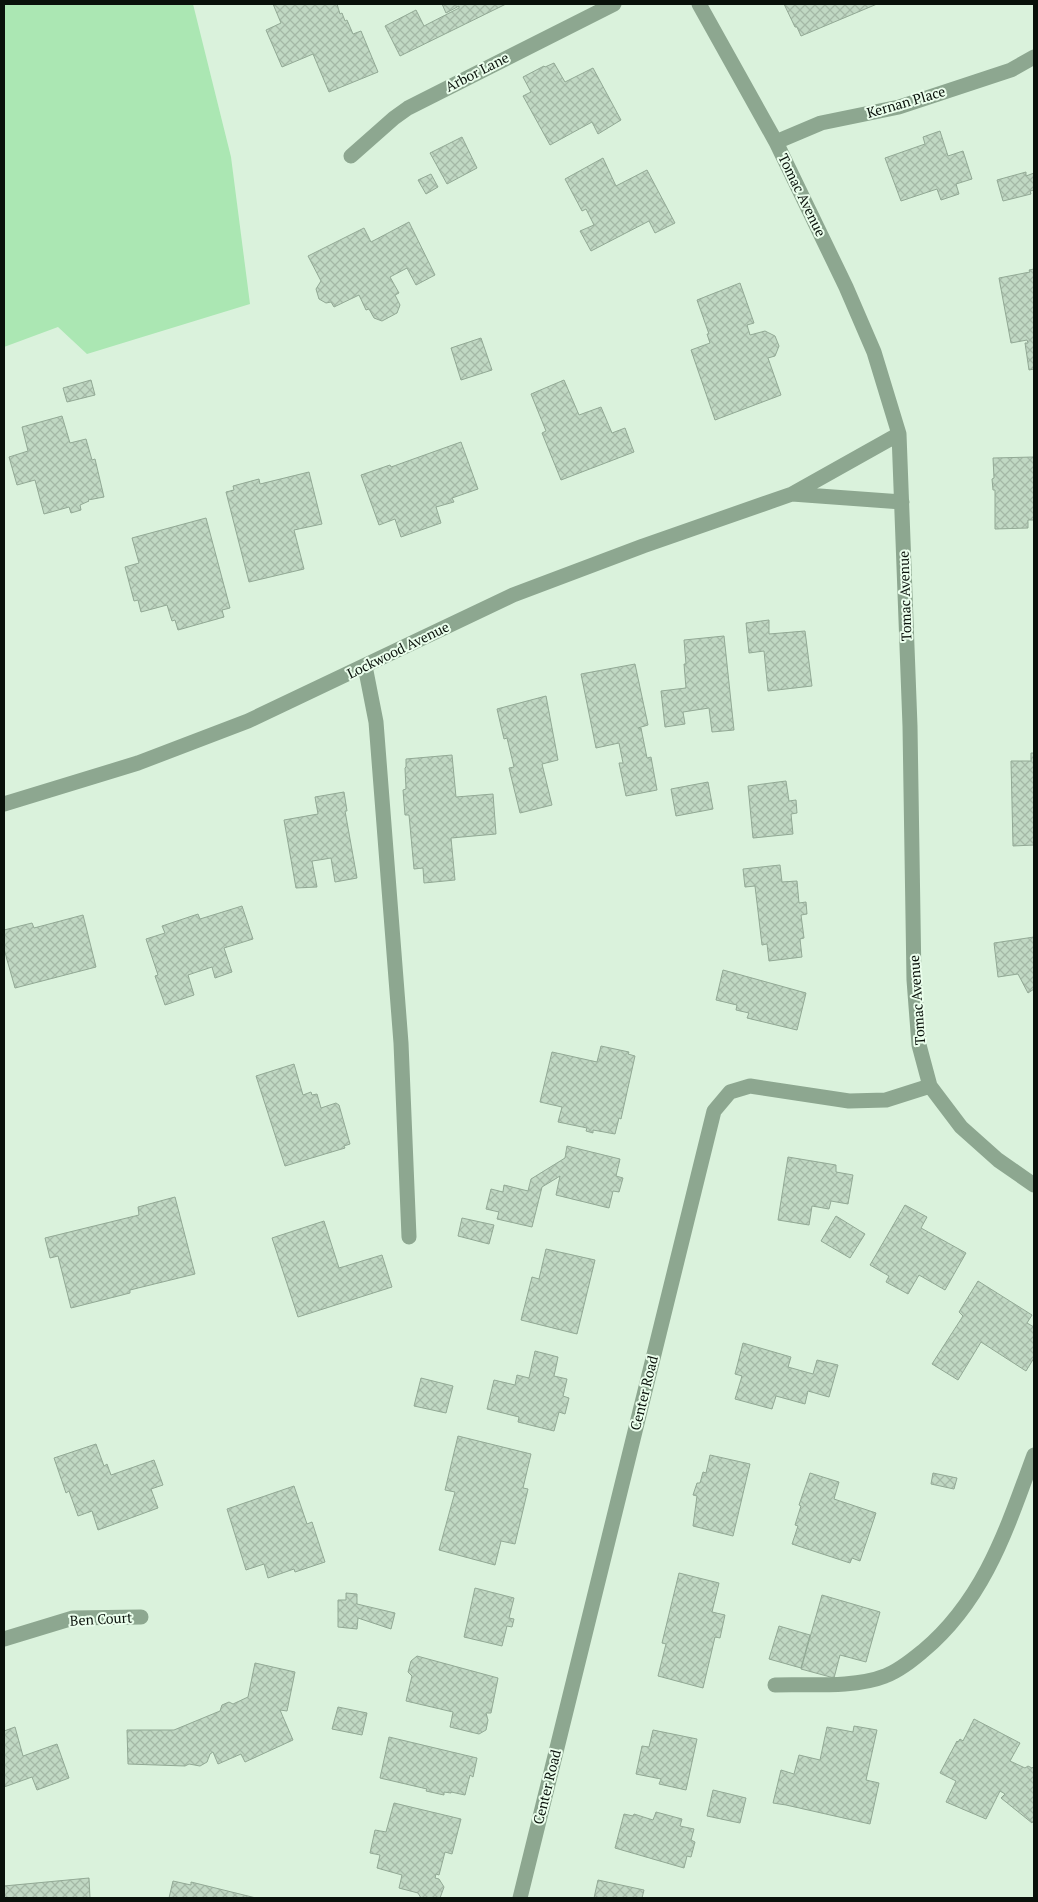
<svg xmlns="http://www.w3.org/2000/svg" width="1038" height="1902" viewBox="0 0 1038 1902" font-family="'PT Serif',serif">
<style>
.green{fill:#abe7b3}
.building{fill:url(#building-cross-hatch);stroke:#92a995}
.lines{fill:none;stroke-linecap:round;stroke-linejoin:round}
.lane{stroke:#8da790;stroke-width:15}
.street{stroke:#8da790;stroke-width:15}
.labels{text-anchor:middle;stroke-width:4;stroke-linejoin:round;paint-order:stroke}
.street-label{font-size:14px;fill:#09110a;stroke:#eafeec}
</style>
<defs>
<pattern id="building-cross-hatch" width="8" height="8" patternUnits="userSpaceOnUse" patternTransform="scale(1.25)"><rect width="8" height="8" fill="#c0d8c3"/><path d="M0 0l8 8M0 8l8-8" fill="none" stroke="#a4b8a6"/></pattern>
</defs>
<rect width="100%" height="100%" fill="#daf2dc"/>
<path class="green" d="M4 4H193L231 157 250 304 87 354 58 327 4 347Z"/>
<path class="building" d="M273 4H337L340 14 342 13 345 21 347 20 353 34 361 31 378 72 329 92 313 54 282 67 266 30 281 23Z
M442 4H506L400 56 385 26 416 10 424 26 459 8V6L446 13Z
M784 4H877L801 36 797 27H795Z
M554 63 565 82 593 68 621 120 598 134 592 122 550 145 523 96 531 92 523 77 544 66 545 67Z
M940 131 948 156 963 151 972 179 956 184 959 194 941 200 937 189 901 201 885 158 925 144 923 137Z
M462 137 477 168 447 184 430 153Z
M603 158 616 186 647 170 675 223 655 233 649 221 591 251 580 231 594 225 586 209 582 211 565 179Z
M1026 172V176L1034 173V190L1030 191 1031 194 1003 201 997 180Z
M431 174 438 187 426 194 418 180Z
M409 222 435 275 416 285 407 268 390 277 399 293 395 295 400 305 397 313 382 321 374 318 369 309 366 310 359 295 334 307 331 302 326 303 319 299 316 289 321 281 308 256 364 228 371 242Z
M1034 269V369L1029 370 1025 343H1028L1027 340 1011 343 999 278 1030 272 1029 270Z
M740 283 754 323 747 325 750 335 765 331 775 336 779 346 775 356 768 358 781 395 715 420 691 350 710 343 707 334H709L697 300Z
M481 338 492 370 461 380 451 348Z
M91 380 95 395 67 402 63 388Z
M564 380 579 415 601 407 612 433 625 428 634 452 561 480 542 433 546 431 531 394Z
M62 416 70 443 86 439 92 460 95 459 104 497 88 500 89 501 80 505 81 510 71 513 69 507 44 514 35 480 17 485 9 457 28 451 22 427Z
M461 442 478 489 452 498 454 502 436 507 441 523 401 537 395 519 379 525 361 475 390 465 391 467Z
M1034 457V520H1028V528L995 529V490H993L992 479 994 478 993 458Z
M309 472 322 524 294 530 304 569 249 582 226 492 234 490 233 486 259 479 260 484Z
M206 518 230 608 222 610 224 617 178 630 175 620 172 621 167 605 141 612 138 600 134 601 125 567 139 563 132 538Z
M769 620V634L805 631 812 686 768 691 764 651 749 653 746 623Z
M724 636 734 730 712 732 709 708 683 712 685 724 665 727 661 691 686 688 684 664H686L684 640Z
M635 664 648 725 638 728 639 729 641 728 647 758 651 757 657 790 626 796 619 763H623L619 743 596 748 581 674Z
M546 696 558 760 542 764 552 805 520 813 509 768 514 767 507 738 504 739 497 709Z
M1031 753H1034V845L1013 846 1011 761H1031Z
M452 755 456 797 493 794 496 834 451 838 455 880 424 883 423 868 414 869 409 815H405L403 790 406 789 405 768 406 767V759Z
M786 781 789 801 796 800 797 813 791 814 793 834 753 838 748 786Z
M708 782 713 809 676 816 671 789Z
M344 792 347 811H345L357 878 335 882 331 858 319 860 312 861 317 887 296 888 284 820 318 814 315 797Z
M780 865 782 882 797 881 799 903 806 902 807 914 801 915 804 938 800 939 802 957 769 961 767 944 762 945 755 886 745 887 743 869Z
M242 906 253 939 224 948 232 972 215 978 212 967 188 975 194 995 165 1005 155 976 158 975 146 939 165 933 162 926 198 914 200 919Z
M83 915 96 967 15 988 4 949V930L32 923 34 928Z
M1034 937V989L1028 993 1018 974 998 977 994 943Z
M723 970 806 993 797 1030 747 1018 749 1013 736 1010 737 1005 716 1000Z
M601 1046 629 1052 628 1054 635 1056 621 1119 619 1118 615 1134 593 1130V1133L586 1131 587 1128 558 1122 562 1107 540 1102 552 1052 597 1062Z
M294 1064 303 1095 311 1092 312 1095 317 1094 321 1108 336 1103 339 1105 350 1144 344 1146 345 1148 285 1166 256 1076Z
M567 1146 620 1159 616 1176 623 1178 619 1192 613 1191 609 1208 556 1195 560 1176 542 1187 532 1227 497 1219 499 1212 486 1209 491 1189 503 1192 504 1185 528 1191 531 1179 565 1158Z
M788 1157 836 1165V1172L853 1175 848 1204 831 1201 829 1209 812 1206 809 1225 778 1220Z
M175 1197 195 1274 130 1290V1293L71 1308 58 1256 50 1258 45 1238 139 1215 138 1207Z
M905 1205 927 1217 921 1228 966 1253 945 1290 919 1275 908 1294 886 1282 889 1276 870 1265Z
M836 1216 865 1234 850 1258 821 1241Z
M462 1218 494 1225 489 1244 458 1236Z
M324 1221 339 1268 382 1255 392 1287 298 1317 272 1238Z
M546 1249 595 1260 577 1334 521 1320 532 1277 539 1279Z
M978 1281 1032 1315 1027 1323 1034 1327V1358L1026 1371 981 1342 958 1380 932 1364 963 1316 959 1312Z
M743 1343 791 1357 788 1367 813 1374 817 1360 838 1365 829 1397 808 1391 805 1404 776 1396 772 1409 735 1399 742 1376 735 1374Z
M535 1351 558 1357 554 1376 567 1379 563 1396 569 1398 565 1414 559 1412 554 1431 518 1422 519 1417 487 1409 494 1380 515 1385 517 1375 529 1378Z
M421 1378 453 1386 446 1413 414 1406Z
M458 1436 531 1454 523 1488 528 1489 515 1544 501 1541 495 1565 439 1550 455 1492 445 1490Z
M96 1444 104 1466 107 1464 111 1475 154 1460 163 1485 151 1489 158 1508 98 1530 92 1511 78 1516 69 1491 66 1493 54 1458Z
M710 1455 750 1464 733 1536 693 1526 697 1496 693 1495 697 1483H700L703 1472 706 1473Z
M810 1473 839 1482 834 1499 876 1513 860 1561 852 1558 850 1563 792 1544 798 1526 795 1525 801 1506 799 1505Z
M933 1473 957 1478 954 1489 931 1484Z
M294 1486 307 1524 312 1522 325 1562 295 1572 294 1569 268 1578 264 1564 246 1570 227 1509Z
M679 1573 719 1583 712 1612 725 1615 720 1638 715 1637 703 1688 658 1676 666 1644 662 1643Z
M475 1588 514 1598 509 1618 514 1619 512 1627 507 1626 502 1646 464 1637Z
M346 1593 357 1594V1604L395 1613 391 1629 358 1618 357 1629 338 1627V1600H346Z
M822 1595 880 1612 866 1662 840 1655 834 1678 801 1669Z
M779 1626 810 1635 801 1668 769 1659Z
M417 1656 498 1678 491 1713H486L488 1720 486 1730 479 1734 450 1727 453 1712 406 1701 412 1676 408 1672 411 1661Z
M255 1663 295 1672 287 1711 280 1710 293 1740 245 1762 241 1754 218 1764 213 1752 210 1754 207 1762 200 1766 189 1764 185 1766 128 1764 127 1730H174L220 1711 222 1705 229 1702 233 1704 248 1697Z
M338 1707 367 1713 362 1735 332 1729Z
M974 1719 1020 1743 1010 1761 1025 1768 1028 1766 1032 1768 1034 1766V1820L1032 1823 1001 1798 1005 1794 1000 1791 986 1819 946 1802 956 1781 940 1773 957 1741 958 1742 960 1739 963 1741Z
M854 1726 877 1730 866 1780 879 1783 870 1824 786 1805 773 1803 781 1770 794 1774 799 1755 820 1760 827 1727 853 1732Z
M15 1727 23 1756 57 1744 69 1778 37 1790 32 1777 4 1787V1731Z
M653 1730 697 1739 686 1790 659 1784 661 1779 636 1774 642 1746 649 1747Z
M389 1737 477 1758 473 1777 470 1775 465 1795 451 1792V1793L444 1792V1795L426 1791 427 1789 380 1778Z
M713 1790 746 1798 740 1823 707 1816Z
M394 1803 461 1819 452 1854 445 1852 439 1875 436 1874 435 1878 439 1879 444 1887 440 1898H421L418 1893 399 1888 402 1875 377 1868 380 1855 370 1853 375 1830 386 1832Z
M656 1812 682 1819 680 1826 694 1829 691 1840 695 1842 691 1857 687 1856 684 1868 615 1848 624 1814 633 1816 634 1814 653 1820Z
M89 1878 90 1898H4V1886Z
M598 1880 644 1890 642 1898H594Z
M173 1881 191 1885V1882L256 1898H169Z"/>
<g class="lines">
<path class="lane" d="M365 666 376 722 401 1043 409 1237
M775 1685C808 1684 855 1688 885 1676 899 1671 912 1660 923 1651 985 1599 1007 1528 1034 1455"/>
<path class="street" d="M699 4 776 142 846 287 874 352 899 434 910 726 914 980 919 1045 930 1086 961 1127 998 1160 1034 1185
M776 142 821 123 899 107 1011 70 1034 57
M351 156 394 118 408 108 614 4
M792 494 902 502
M4 804 138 763 248 721 513 595 643 546 792 494 899 434
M4 1639 73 1618 141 1617
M520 1898 714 1111 730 1092 750 1086 849 1101 886 1100 930 1086"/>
</g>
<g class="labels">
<g class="street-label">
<text transform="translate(477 72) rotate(-27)" y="5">Arbor Lane</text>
<text transform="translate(906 102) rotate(-16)" y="5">Kernan Place</text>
<text transform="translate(802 195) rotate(64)" y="5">Tomac Avenue</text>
<text transform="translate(905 596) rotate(-92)" y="5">Tomac Avenue</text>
<text transform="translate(398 650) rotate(-26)" y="5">Lockwood Avenue</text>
<text transform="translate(917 1000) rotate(-94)" y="5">Tomac Avenue</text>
<text transform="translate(644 1393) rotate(-76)" y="5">Center Road</text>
<text transform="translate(101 1619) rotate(-3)" y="5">Ben Court</text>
<text transform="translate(547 1787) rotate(-76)" y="5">Center Road</text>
</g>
</g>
<rect width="1038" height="1902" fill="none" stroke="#09110a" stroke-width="10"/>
</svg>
